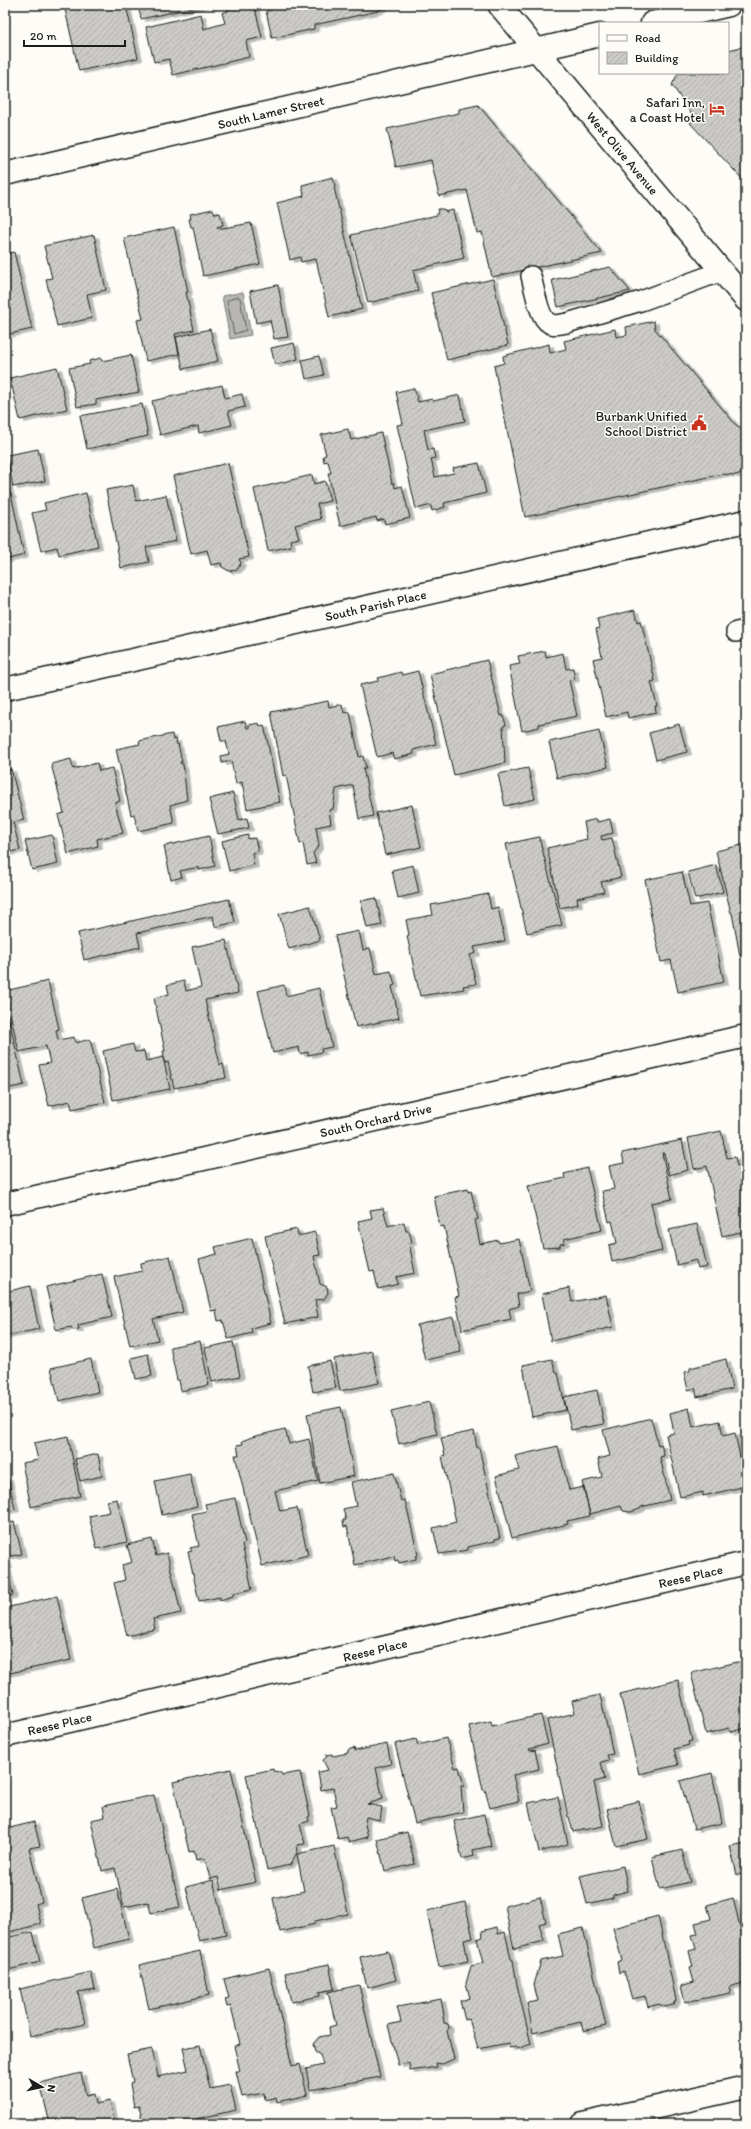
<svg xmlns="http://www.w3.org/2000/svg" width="751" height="2129" viewBox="0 0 751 2129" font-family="Itim,sans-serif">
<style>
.water{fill:#b7b6b2;stroke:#797876}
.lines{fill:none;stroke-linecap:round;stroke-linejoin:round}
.shore{stroke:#5a5a58;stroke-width:1}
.building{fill:url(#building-hatch);stroke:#1c1c1c;filter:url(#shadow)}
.service-casing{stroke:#1c1c1c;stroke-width:22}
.minor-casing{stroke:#1c1c1c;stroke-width:25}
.secondary-casing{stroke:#1c1c1c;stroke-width:25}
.service{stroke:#fdfcf7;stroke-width:19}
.minor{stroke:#fdfcf7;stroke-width:22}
.secondary{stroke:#fdfcf7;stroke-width:22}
.labels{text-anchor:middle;stroke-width:3;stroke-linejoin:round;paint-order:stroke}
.poi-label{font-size:13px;fill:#1c1c1c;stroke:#fdfcf7;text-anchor:end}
.street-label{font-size:13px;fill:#1c1c1c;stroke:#fdfcf7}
</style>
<defs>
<pattern id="building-hatch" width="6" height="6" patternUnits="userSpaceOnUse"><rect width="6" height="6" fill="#cccbc8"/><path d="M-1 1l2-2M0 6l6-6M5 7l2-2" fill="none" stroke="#afaeab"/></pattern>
<filter id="shadow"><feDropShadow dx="4.5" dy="2.5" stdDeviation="0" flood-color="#0004"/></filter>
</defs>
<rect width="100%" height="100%" fill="#fdfcf7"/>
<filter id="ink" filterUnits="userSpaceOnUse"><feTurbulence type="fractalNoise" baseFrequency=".025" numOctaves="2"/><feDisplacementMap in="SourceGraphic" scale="8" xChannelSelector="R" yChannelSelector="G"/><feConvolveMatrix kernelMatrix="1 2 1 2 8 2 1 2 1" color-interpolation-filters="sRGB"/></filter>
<g filter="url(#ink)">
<path class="water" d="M243 292 251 335 230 339 222 296Z"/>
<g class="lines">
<path class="shore" d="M238 297 240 298 246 330 234 334 227 301Z"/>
</g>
<path class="building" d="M64 5H126L138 58 79 71Z
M138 5H204L141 19Z
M227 5H254L262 37 246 41 249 57 173 75 169 59 154 62 146 27 201 14 204 29 225 23 222 13 228 11Z
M277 5H385L378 11 314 25V29L272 38 266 11 278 8Z
M746 46V97H744L746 100V183L690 123 695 119 672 85 678 73H728V50Z
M478 105 602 253 492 277 482 232 477 233 467 190 439 196 431 160 396 167 387 129 459 113V109Z
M333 177 335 187H334L362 309 329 317 316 259 301 262 300 257 290 260 277 203 304 196 302 185Z
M213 209 215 214 220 213 223 225 217 227 218 229 251 223 260 264 203 276 193 227H191L189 219H191L190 214Z
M438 209H443L446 212 453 210 464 258 413 270 418 291 368 303 351 235 437 215Z
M174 227 188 292H186L194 330 175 334 179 354 146 361 137 320 143 319 124 238Z
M94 235 106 290 87 294 92 318 57 326 46 279 52 278 44 246Z
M14 252 32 329 5 335V254Z
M610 267 630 291 558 307 552 280Z
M493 279 508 345 447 360 431 293Z
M278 285 288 337 274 339 270 320 256 323 250 291Z
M654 321 655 329 736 425 746 431V472L735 475 722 474 525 517 494 366 504 363 503 356 549 344 550 353 566 349 564 341 615 329 616 337 627 335 626 327Z
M210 329 218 361 183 369 176 337Z
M294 343 298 359 275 365 271 348Z
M131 355 139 392 96 400V404L77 407 69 368 90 364 89 361 101 358 102 361Z
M319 356 324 375 306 379 302 360Z
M57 367 67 409 20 420 10 378Z
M222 385 225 398 242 394 245 407 228 411 232 425 199 433 198 426 160 435 152 401Z
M414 388 418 402 432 399 433 401 460 395 465 421 424 430 428 450 433 449 435 458 431 459 435 477 454 473 453 468 479 463 486 493 444 503 445 507 432 511 431 505 416 509 397 425 403 424 396 392Z
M142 404 148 436 87 449 80 416Z
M348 429 351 440 381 433 392 483H394L395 488 402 486 410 518 385 524 384 519 377 521 376 517 340 526 328 473H331L328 461 324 462 323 456 326 455 321 435Z
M38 449 45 481 13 487 7 455Z
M228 463 249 557 239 559 241 563 237 570 229 571 222 567 221 563 211 565 207 550 191 554 173 476Z
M312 475 314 484 325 481 330 501 317 504 321 519 295 525 299 538 290 540 291 546 268 551 254 489Z
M6 478 10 494H11L24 555 5 560Z
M133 485 136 501 166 495 176 541 146 547 149 562 121 568 106 490Z
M86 493 98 546 59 555 57 547 41 551 32 513 46 510 44 503Z
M635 610 638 622 641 621 655 681 651 682 657 706H655L656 712 628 718 627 712 606 717 593 659 602 657 596 629 599 628 597 619Z
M545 651 546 657 563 653 566 669 573 668 575 679 569 680 577 716 539 724V727L522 731 509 666 520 664 518 656Z
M487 660 501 716 503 715 506 725 503 726 505 763 454 775 430 674Z
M418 671 436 744 413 750 414 754 394 759 392 753 377 757 360 685 378 681V678L401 672 402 675Z
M328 701 329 707 342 704 344 713 350 712 359 757 363 756 366 768H363L373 816 359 819 353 785 336 789 333 809 329 810 331 824 316 827 319 846 313 853 316 863 307 865 303 843 300 844 286 775 283 776 271 712Z
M245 721 247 728H249V725L259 723 260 726 264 725 280 802 247 809 242 782 236 784 231 761 222 763 221 756 229 754 226 741H221L218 727Z
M679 724 687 752 656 760 649 733Z
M599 731 608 767 557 778 549 742Z
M172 734 173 740 176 739 177 745 178 744 182 762H180L181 764H183L187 800 170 805 174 823 138 831 134 814 131 815 116 749 140 744 139 741Z
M71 759 73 769 97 763 99 771 112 768 120 801 115 803 123 833 97 839 98 846 68 854 58 815 64 813 51 764Z
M528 768 535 799 505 806 498 774Z
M11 769 24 820 13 822 20 850 5 853V771Z
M233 793 239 820 247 818 249 828 218 834 209 799Z
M412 805 421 847 385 855 376 813Z
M597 819V822L610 819 613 833 601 836 602 840 612 838 621 877 601 882 604 892 577 898 578 904 560 908 547 848 587 839 584 822Z
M52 835 58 864 32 870 25 841Z
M248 835V839L255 838 258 851 252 853 254 865 229 871 222 841Z
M209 836 215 866 199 870V867L180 871 182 877 171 880 164 846Z
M539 837 562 925 527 933 506 844Z
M746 844V955L740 956 732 913H731L716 851Z
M413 865 419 893 398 898 392 870Z
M716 865 723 892 695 899 688 872Z
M682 872 690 906 707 903 724 982 678 992 671 960 661 962 649 907H651L645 880Z
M488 894 491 909 498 907 505 941 474 947 476 953 470 955 476 984 463 986 464 989 420 996 407 936 409 935 406 920 433 915 431 905Z
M376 898 382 925 367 928 361 901Z
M229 899 235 922 215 927 213 916 137 933 140 947 84 960 78 933Z
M310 906 320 940 289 949 279 914Z
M359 931 363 950 370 948 376 974 391 971 395 985 392 986 399 1018 356 1027 335 936Z
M226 940 238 993 205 1000 220 1065 223 1064 226 1078 174 1088 168 1062 165 1063 163 1051H165L154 998 169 994 167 985 184 981 186 991 201 987 192 947Z
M48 981 59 1029 56 1030 58 1040 74 1037 76 1043 90 1039 105 1102 72 1109 70 1101 49 1106 39 1065 50 1063 46 1046 19 1052 5 991Z
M284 985 286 996 319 988 332 1047 321 1049 322 1052 308 1055V1052L300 1054 299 1047 273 1053 258 991Z
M5 1002 24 1085 5 1089Z
M133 1044 135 1052 144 1051 146 1061 163 1057 170 1089 113 1100 103 1051Z
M721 1131 727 1158 735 1157 737 1166 746 1164V1231L722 1236 707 1166 694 1169 688 1138Z
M682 1140 688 1170 669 1175 664 1153H662L672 1199 651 1203 662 1251 612 1262 609 1245 617 1243 612 1221 609 1222 602 1191 614 1189 609 1166 624 1163 622 1153Z
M587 1168 602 1230 564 1239 565 1243 560 1244V1247L543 1248 528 1186 565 1178 564 1174Z
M468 1189V1192L471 1191 478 1219 475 1220 480 1244 498 1240 499 1243 519 1239 530 1291 517 1294 519 1306 509 1309 511 1319 462 1330 455 1297 459 1296 444 1226 440 1227 434 1196Z
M383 1208 388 1226 404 1222 406 1231H409L412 1242 409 1243 415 1273 396 1277 398 1284 378 1289 374 1271 370 1272 358 1221 372 1218 370 1210Z
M697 1224 707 1267 698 1269 696 1260 677 1265 669 1230Z
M297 1229 298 1236 315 1232 320 1255 314 1256 320 1284 327 1287 328 1293 324 1299 315 1300 318 1317 285 1324 265 1236Z
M252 1238 271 1323 251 1328 252 1333 228 1339 223 1320 218 1321 216 1310 211 1311 199 1259 217 1254 215 1247Z
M170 1256 183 1312 153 1319 158 1340 130 1346 114 1277 142 1271 141 1263Z
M102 1274 112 1317 78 1325 79 1329 73 1330 71 1327 56 1330 46 1287Z
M30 1286 39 1329 5 1336V1292Z
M569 1288 572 1302 606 1295 613 1327 551 1341 542 1294Z
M453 1317 461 1352 425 1360 417 1325Z
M200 1341 209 1385 181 1391 179 1380H177L170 1347Z
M233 1342 240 1376 212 1382 205 1348Z
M372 1351 379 1383 340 1391 334 1359Z
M148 1354 152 1376 136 1379 131 1358Z
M91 1359 98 1392 59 1401 51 1368Z
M552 1359 556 1373H558L566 1410 532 1417 523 1365Z
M726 1359 732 1389 697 1397 695 1388 688 1390 684 1372 690 1371V1368Z
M330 1361 336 1388 313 1392 308 1366Z
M597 1390 604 1424 571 1430 564 1397Z
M429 1402 437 1434 399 1444 391 1411Z
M341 1407 354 1476 320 1483 307 1414Z
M689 1408 693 1427 720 1421 723 1436 735 1433 746 1486 703 1496V1492L680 1497 666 1435 674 1433 670 1413Z
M651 1418 658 1445 661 1444 664 1456 660 1457 670 1500 641 1507 640 1509 631 1512 623 1511 621 1506 590 1514 582 1482 602 1477 598 1459 610 1456 603 1430Z
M285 1429 289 1444 309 1439 318 1481 275 1491 280 1511 297 1508 308 1555 262 1566 235 1455H239L237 1445 243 1444 242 1441 252 1437Z
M474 1431 477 1448H479L500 1538 495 1539V1541L468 1547V1550L439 1554 433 1528 456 1522 442 1456 445 1455 441 1438Z
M68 1436 80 1496 31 1507 22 1463 38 1460 34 1443Z
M558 1446 569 1490 584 1487 590 1516 567 1521 568 1524 512 1538 496 1476 519 1470 515 1456Z
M98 1454 102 1476 80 1481 75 1459Z
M394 1473 401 1501 405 1500 418 1555 416 1556V1559L399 1563 398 1560 395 1561 394 1556 355 1565 347 1526 344 1527 343 1520H346L343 1509 356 1506 351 1482Z
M190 1474 197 1506 162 1515 155 1481Z
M8 1478 15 1509 5 1511V1479Z
M235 1498 245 1543 242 1544 252 1589 233 1593V1596L220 1600V1597L199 1601 188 1552 192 1551 190 1548 199 1546 192 1514 207 1511 205 1504Z
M117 1499 127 1542 97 1549 89 1516 110 1512 107 1501Z
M14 1522 22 1554 5 1557 8 1566H6L13 1595 5 1597V1524Z
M152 1539 156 1556 167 1553 181 1613 153 1619 155 1629 127 1636 114 1583 125 1580 122 1565 132 1562 127 1545Z
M57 1596 71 1660 5 1674V1608Z
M746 1660V1728L731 1732 729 1728 706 1734 691 1673Z
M678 1680 692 1741 688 1742 689 1745 674 1749 678 1765 639 1774 620 1694Z
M600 1695 613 1754 607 1755 609 1760 601 1762 605 1779 594 1782 603 1826 573 1832 569 1817H568L547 1720 575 1713 572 1701Z
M541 1715 548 1744 529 1749 530 1751 535 1750 539 1769 513 1775 519 1801 490 1808 485 1790H483L469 1726 491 1721 492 1726Z
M446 1738 455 1768 459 1767 464 1786H461L463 1812 415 1823 395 1744 416 1739 418 1745Z
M387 1744 391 1764 376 1768 383 1799 367 1804 382 1807 380 1820 366 1817 365 1824 368 1837 349 1842 347 1837 338 1839 331 1807 337 1806 333 1788 321 1790 318 1772 328 1770 323 1760 327 1757 326 1755 332 1754 333 1756 348 1753V1750L354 1748 355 1751Z
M231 1769 256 1882 221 1890 218 1877 210 1879 205 1858 196 1860 194 1851 189 1852 173 1782Z
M273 1769V1771L280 1772 282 1775 300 1772 310 1816 308 1817 309 1821 300 1824 305 1844 297 1845 298 1851 290 1865 267 1870 246 1775Z
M712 1773 722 1823 694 1829 680 1781Z
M154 1795 180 1907 151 1913 148 1902 124 1907 115 1868 102 1871 91 1820 105 1817 103 1806Z
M558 1797 568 1844 539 1852 528 1803Z
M639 1801 648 1839 616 1846 607 1809Z
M484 1814 491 1846 473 1850 474 1856 462 1859 454 1821Z
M34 1822 40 1846 29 1848 42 1902 36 1904 41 1924 5 1933 6 1829Z
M407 1832 415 1864 385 1871 377 1839Z
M746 1843V1873L737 1875 730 1846Z
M334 1846 348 1914 315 1921V1924L280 1932 273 1898 304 1891 297 1854Z
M682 1850 690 1882 660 1889 652 1857Z
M623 1866 628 1891 613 1895V1898L587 1904 580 1876Z
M213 1880 226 1935 199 1941 186 1887Z
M117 1889 129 1939 94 1948 82 1898Z
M540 1897 546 1922 539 1924 544 1941 514 1949 505 1906Z
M733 1898 746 1951V1982L729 1987 731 1993 685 2002 681 1986 694 1982 690 1968 693 1967 689 1951 696 1949 692 1935 698 1934 695 1923 711 1919 707 1905Z
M465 1902 473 1938 464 1940 468 1961 439 1967 427 1911Z
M658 1916 676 2000 673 2005 664 2007 659 2004 648 2007 645 1996 632 1999 624 1971 619 1973 617 1962 622 1960 613 1928Z
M497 1927 498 1934 505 1932 511 1959 513 1960 517 1985 531 2044 517 2049 516 2047 509 2048 508 2043 478 2049 469 2019 465 2020 460 2001 470 1998 466 1983 471 1966 483 1963 477 1939 483 1937 482 1931Z
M583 1928 606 2026 583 2031 581 2022 533 2033 527 2003 538 2001 534 1985 541 1961 563 1956 558 1934Z
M33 1932 40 1962 8 1970 5 1956V1938Z
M200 1951 209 1995 149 2009 139 1965Z
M388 1951 396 1980 367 1988 360 1957Z
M329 1964 334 1989 319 1992 320 1996 291 2002 285 1973Z
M269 1968 292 2066 300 2064 307 2095 277 2102 276 2097 265 2100 264 2093 242 2097 236 2071H240L234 2046 240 2044 231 2006 227 2007 225 1999 229 1998 224 1979Z
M91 1972 95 1989 78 1992 85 2024 30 2036 20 1989Z
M359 1985 380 2077 310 2090 306 2069 323 2065 320 2055 315 2052 313 2044 319 2037 330 2035 329 2027 336 2025 328 1992Z
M441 1999 444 2015 443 2016 444 2023 448 2024 449 2028 447 2031 454 2059 442 2064 436 2063 437 2067 410 2071 409 2063 398 2065 388 2025 401 2022 397 2007Z
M200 2045 210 2089 230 2085 236 2110 173 2124H143L139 2106 134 2107 130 2084 133 2083 127 2054 152 2049 158 2077 188 2070 183 2048Z
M81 2073 86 2096 94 2094 96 2104 110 2101 115 2124H50L40 2083Z"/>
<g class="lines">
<g class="service-casing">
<path id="service" d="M531 276C534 287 539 318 549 323 554 326 562 324 567 323L641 301 722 271
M736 632 746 630"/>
</g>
<g class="minor-casing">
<g id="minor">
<path d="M652 23 729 5"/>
<path id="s1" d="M5 174 600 35"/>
<path id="s2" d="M5 689 746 521"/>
<path id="s3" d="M5 1204 746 1036"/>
<path id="s4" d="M5 1736 746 1563"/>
<path d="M583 2124 746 2087"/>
</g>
</g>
<g class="secondary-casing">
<g id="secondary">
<path id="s5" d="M499 5 746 300"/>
</g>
</g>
<use href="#service" class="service"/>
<use href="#minor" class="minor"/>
<use href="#secondary" class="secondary"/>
</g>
</g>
<defs>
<g id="hotel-bare" transform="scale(1.2)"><path d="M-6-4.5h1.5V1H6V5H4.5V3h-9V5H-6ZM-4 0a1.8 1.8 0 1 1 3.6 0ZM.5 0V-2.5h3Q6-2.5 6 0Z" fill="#c8321e" stroke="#fdfcf7" stroke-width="2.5" paint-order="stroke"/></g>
<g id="civic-bare" transform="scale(1.2)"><path d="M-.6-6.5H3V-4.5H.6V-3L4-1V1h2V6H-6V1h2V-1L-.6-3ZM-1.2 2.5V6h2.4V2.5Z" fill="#c8321e" stroke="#fdfcf7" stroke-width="2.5" paint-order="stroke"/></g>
</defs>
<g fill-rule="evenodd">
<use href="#hotel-bare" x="717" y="109"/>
<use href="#civic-bare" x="699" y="423"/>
</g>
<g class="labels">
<g class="poi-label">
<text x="705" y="107">Safari Inn,<tspan x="705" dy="15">a Coast Hotel</tspan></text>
<text x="687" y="421">Burbank Unified<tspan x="687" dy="15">School District</tspan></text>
</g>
<g class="street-label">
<text dy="5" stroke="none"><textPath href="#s1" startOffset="273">South Lamer Street</textPath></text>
<text dy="5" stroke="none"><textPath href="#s5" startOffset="193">West Olive Avenue</textPath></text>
<text dy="5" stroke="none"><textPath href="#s2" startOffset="380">South Parish Place</textPath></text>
<text dy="5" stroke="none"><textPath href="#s3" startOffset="380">South Orchard Drive</textPath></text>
<text dy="5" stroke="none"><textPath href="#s4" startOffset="704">Reese Place</textPath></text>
<text dy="5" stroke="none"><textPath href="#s4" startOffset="380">Reese Place</textPath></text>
<text dy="5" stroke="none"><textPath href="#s4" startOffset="56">Reese Place</textPath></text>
</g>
</g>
<rect width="751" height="2129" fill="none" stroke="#fdfcf7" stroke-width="20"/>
<rect x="10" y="10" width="731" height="2109" fill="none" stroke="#1c1c1c" stroke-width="1.5" filter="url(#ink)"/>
<rect x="599" y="22" width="130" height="52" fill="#fdfcf7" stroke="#a3a29f"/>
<rect x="607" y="35" width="20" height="6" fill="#fdfcf7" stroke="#a3a29f"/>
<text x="635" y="42" font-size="12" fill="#1c1c1c">Road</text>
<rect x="607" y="52" width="20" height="12" fill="url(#building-hatch)" stroke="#a3a29f"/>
<text x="635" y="62" font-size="12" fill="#1c1c1c">Building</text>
<g transform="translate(42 2087) rotate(99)" stroke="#fdfcf7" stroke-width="3" paint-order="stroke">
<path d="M0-3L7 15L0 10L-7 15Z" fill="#1c1c1c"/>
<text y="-6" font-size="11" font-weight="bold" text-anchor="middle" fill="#1c1c1c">N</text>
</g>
<path d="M24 40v6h101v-6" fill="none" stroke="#1c1c1c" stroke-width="2"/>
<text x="30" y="40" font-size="12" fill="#1c1c1c" stroke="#fdfcf7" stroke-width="3" paint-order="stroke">20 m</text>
</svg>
